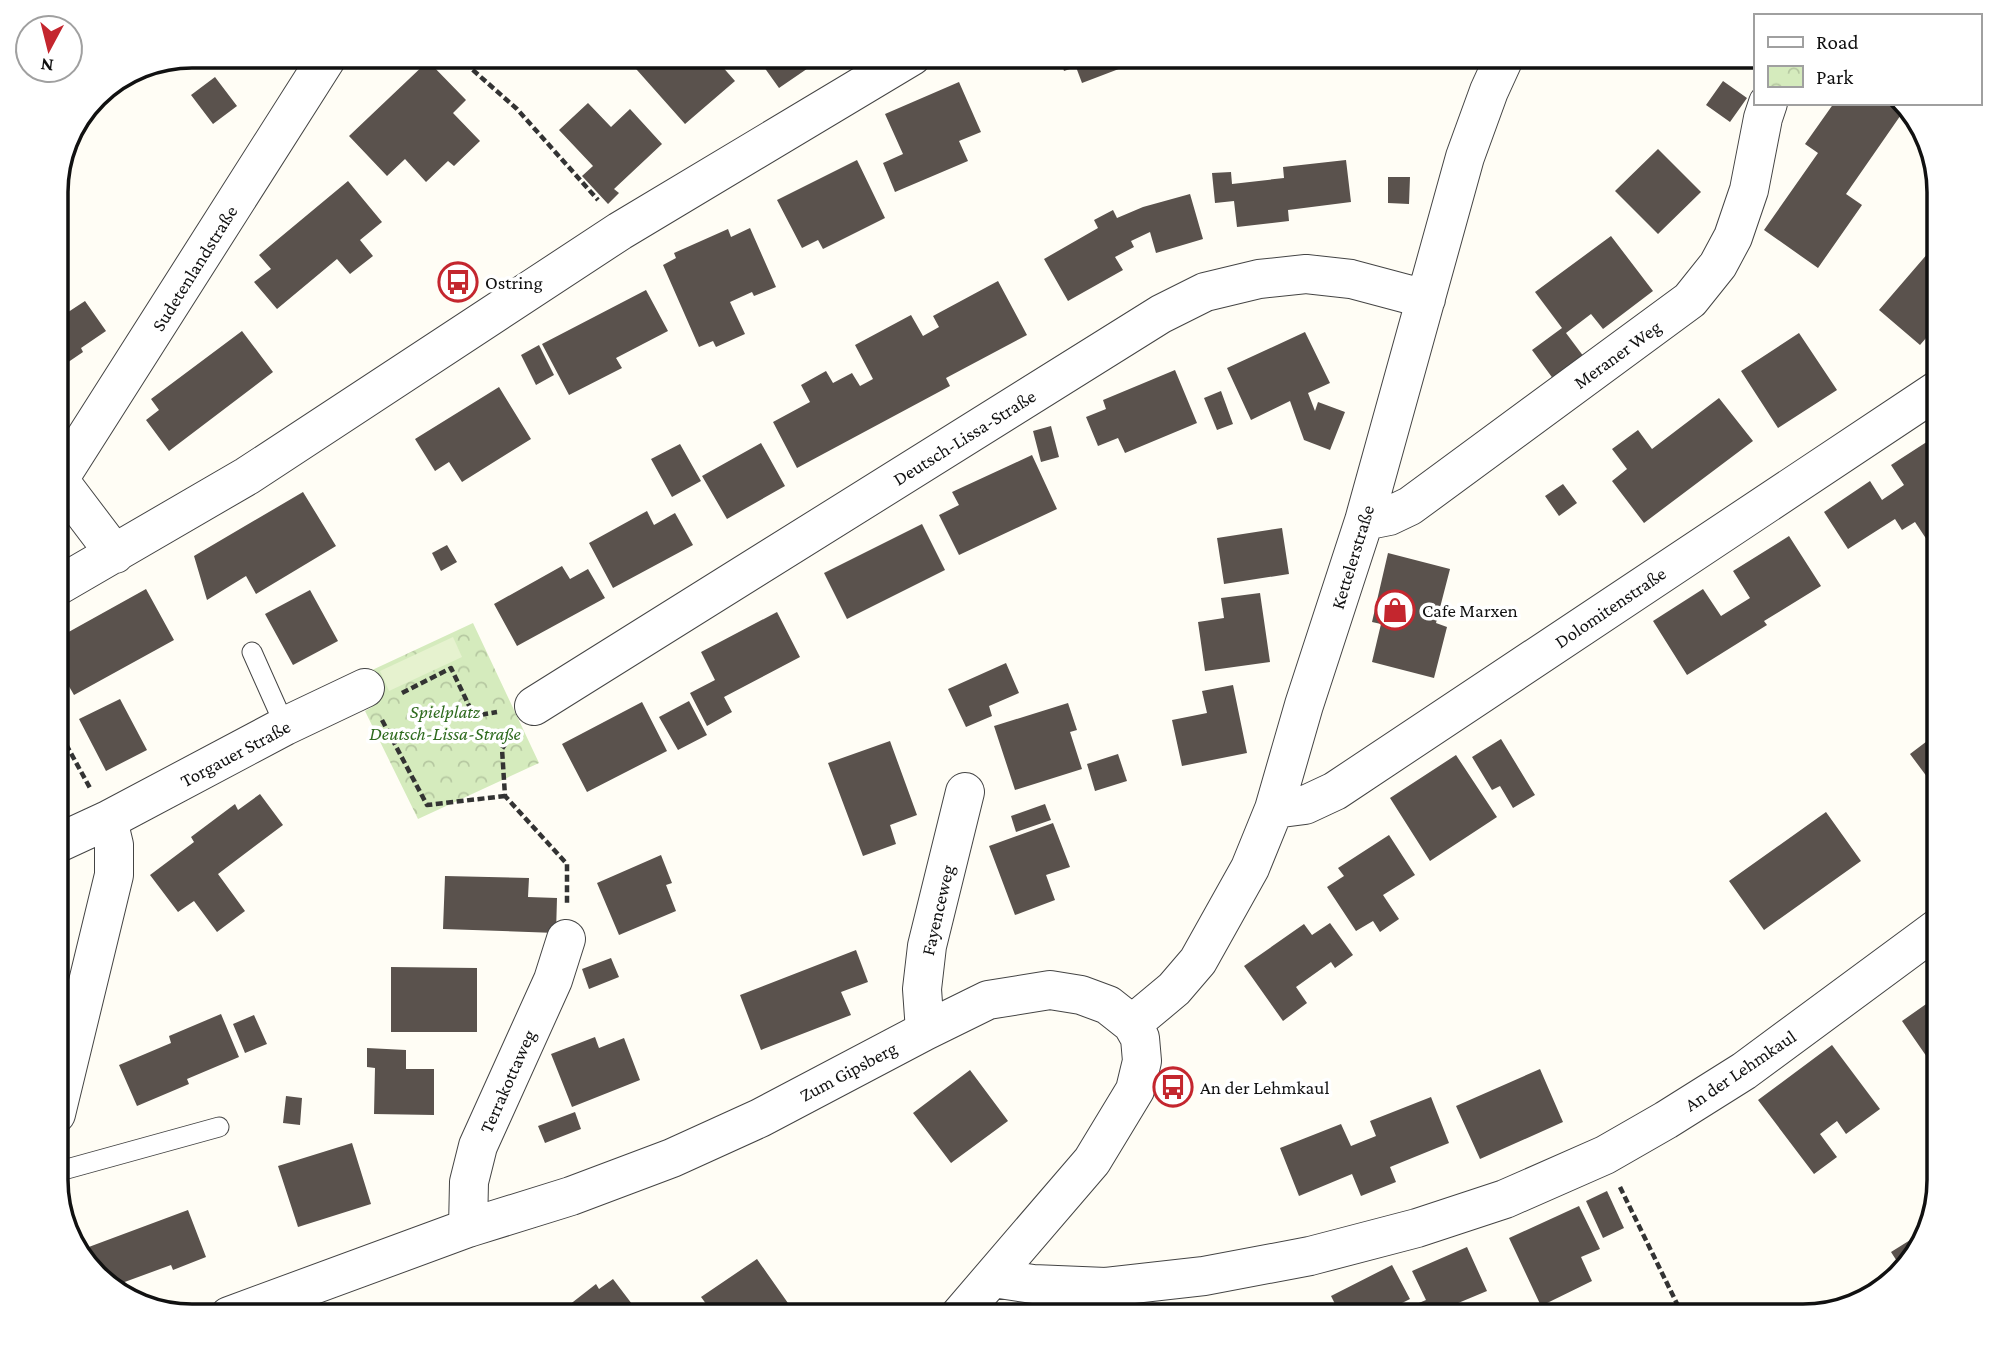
<svg xmlns="http://www.w3.org/2000/svg" width="1995" height="1372" viewBox="0 0 1995 1372" font-family="'Crimson Pro',serif">
<style>
.park{fill:url(#park-crowns)}
.pitch{fill:#e6f2cf}
.building{fill:#5a524d}
.lines{fill:none;stroke-linecap:round;stroke-linejoin:round}
.lane-casing{stroke:#444;stroke-width:21}
.street-casing{stroke:#444;stroke-width:40}
.path{stroke:#333;stroke-width:4.5;stroke-dasharray:7 3.5;stroke-linecap:butt}
.lane{stroke:#fff;stroke-width:19}
.street{stroke:#fff;stroke-width:38}
.labels{text-anchor:middle;stroke-width:7;stroke-linejoin:round;paint-order:stroke}
.street-label{font-size:19px;fill:#111;stroke:#fff}
.poi-label{font-size:19px;fill:#111;stroke:#fff;text-anchor:start}
.park-label{font-size:19px;font-style:italic;fill:#2f6b1f;stroke:#fff}
.rim{fill:none;stroke:#111;stroke-width:3.5}
</style>
<defs>
<pattern id="park-crowns" width="20" height="18" patternUnits="userSpaceOnUse" patternTransform="scale(1.75)"><rect width="20" height="18" fill="#d5ebbd"/><path d="M2 6a3 3 0 1 1 6 0M12 15a3 3 0 1 1 6 0" fill="none" stroke="#b6c8a1"/></pattern>
</defs>
<rect width="100%" height="100%" fill="#fffdf5"/>
<path class="park" d="M473 623 539 763 418 819 365 711 372 707 355 678Z"/>
<path class="pitch" d="M453 637 462 657 389 691 380 671Z"/>
<path class="building" d="M634 56H713L735 81 685 124 629 61Z
M756 56H813L817 62 779 88Z
M1059 56H1120L1124 67 1082 83 1076 67 1064 71Z
M1183 56H1234V57L1186 69Z
M428 61 466 100 453 113 480 141 454 166 448 161 426 182 405 159 387 176 349 136Z
M215 77 237 106 213 124 191 95Z
M1723 81 1747 98 1730 122 1706 105Z
M959 82 981 132 959 141 968 161 895 192 883 163 903 154 885 114Z
M588 103 611 127 630 109 662 144 614 189 619 193 608 204 582 176 593 166 559 130Z
M1834 103H1900L1905 109 1846 194 1862 205 1818 268 1764 230 1818 153 1805 144Z
M1658 149 1701 192 1658 234 1615 191Z
M857 160 885 218 823 249 818 240 802 248 777 200Z
M1346 160 1351 202 1288 210 1289 221 1237 227 1234 201 1215 203 1212 173 1231 172 1232 184 1284 178 1283 167Z
M1388 177H1410L1409 204 1388 203Z
M348 181 382 222 360 240 373 256 350 274 337 259 277 309 254 282 271 269 259 255Z
M1190 194 1203 239 1156 253 1150 232 1131 241 1134 247 1115 257 1123 270 1068 301 1044 259 1098 228 1094 220 1113 210 1117 218 1143 207Z
M750 228 776 287 754 296 752 292 730 302 745 334 716 347 713 341 699 347 663 265 676 258 674 253 728 229 731 237Z
M1611 236 1653 291 1603 329 1591 314 1566 333 1584 357 1554 380 1532 350 1562 328 1535 292Z
M1929 252 1939 261V323L1920 345 1879 310Z
M998 281 1027 335 946 378 950 386 797 468 773 422 810 402 801 385 826 371 833 383 852 373 860 386 873 379 855 345 911 315 923 336 939 327 933 316Z
M646 290 668 331 616 358 622 368 569 395 542 344Z
M85 301 106 331 81 348 83 352 61 367 56 360V339L60 336 56 330V320Z
M242 331 273 372 169 451 146 420 159 410 151 399Z
M1305 332 1330 383 1308 393 1315 411 1318 402 1345 412 1330 450 1304 440 1290 401 1251 420 1227 368Z
M1799 333 1837 390 1778 428 1741 371Z
M539 345 554 375 536 385 521 355Z
M1175 370 1197 423 1125 453 1118 438 1098 446 1086 417 1106 409 1103 400Z
M499 387 531 439 462 482 449 462 435 471 415 439Z
M1221 391 1233 424 1217 430 1204 398Z
M1719 398 1753 441 1644 523 1612 481 1627 469 1612 449 1638 430 1652 449Z
M1051 426 1059 457 1041 462 1033 431Z
M1939 434V558L1915 522 1902 530 1895 519 1848 549 1824 512 1870 481 1882 500 1904 485 1891 465Z
M761 443 785 486 727 519 702 476Z
M680 444 701 481 672 497 651 459Z
M1032 455 1057 509 959 555 939 515 959 505 952 492Z
M1563 484 1577 503 1559 516 1545 496Z
M303 492 336 546 256 594 246 576 207 600 194 556Z
M647 511 654 525 675 513 693 545 613 588 589 543Z
M922 524 945 570 847 619 824 573Z
M1282 528 1289 574 1224 584 1217 538Z
M1789 536 1821 586 1764 621 1767 625 1687 675 1653 621 1703 589 1721 616 1750 598 1733 571Z
M447 545 457 562 441 571 432 553Z
M1388 553 1450 569 1436 623 1447 627 1434 678 1372 662 1381 624 1372 622Z
M562 566 570 579 588 569 605 598 517 646 494 604Z
M146 589 174 640 74 695 56 664V639Z
M310 590 338 641 293 665 265 614Z
M1260 593 1270 662 1205 671 1198 622 1224 618 1221 598Z
M777 612 800 657 724 697 732 712 707 726 690 693 715 680 701 652Z
M1006 663 1019 693 989 706 992 716 966 727 948 689Z
M1233 685 1247 753 1182 766 1172 720 1207 713 1202 691Z
M120 699 147 750 106 771 79 719Z
M689 701 707 735 678 750 659 717Z
M642 702 667 751 587 792 562 744Z
M1068 703 1077 730 1070 732 1082 769 1015 790 994 726Z
M1939 732V793L1910 754Z
M1501 739 1535 795 1513 808 1500 786 1492 790 1472 757Z
M890 741 917 815 890 825 896 844 863 856 828 763Z
M1118 754 1127 781 1095 791 1087 764Z
M1456 755 1497 817 1430 861 1390 798Z
M260 794 283 825 218 874 245 911 217 932 194 901 178 912 150 875 194 842 191 837 235 804 238 810Z
M1045 804 1051 820 1016 832 1011 816Z
M1826 812 1861 861 1764 930 1729 881Z
M1053 823 1070 867 1046 875 1055 900 1015 915 989 846Z
M1389 835 1415 875 1383 895 1399 919 1380 932 1373 921 1356 931 1327 887 1344 876 1338 868Z
M661 855 672 883 666 885 676 911 619 935 597 883Z
M445 876 529 878 528 897 557 898 556 933 443 929Z
M1330 923 1353 955 1335 968 1331 962 1296 987 1307 1003 1283 1021 1244 966 1304 924 1312 935Z
M856 950 868 982 841 992 851 1015 761 1050 740 995Z
M611 958 619 977 589 989 582 969Z
M391 967 477 968V1032H391Z
M1939 995V1053L1929 1060 1902 1021Z
M221 1014 239 1057 187 1079 189 1084 137 1106 119 1065 171 1043 169 1036Z
M254 1015 267 1044 245 1053 233 1024Z
M595 1037 599 1048 624 1038 640 1080 572 1107 551 1054Z
M1832 1045 1880 1109 1846 1134 1837 1121 1820 1134 1837 1157 1814 1174 1758 1100Z
M367 1048 406 1050V1069H434V1115L374 1114 375 1068 367 1067Z
M1540 1069 1563 1122 1480 1159 1456 1106Z
M970 1070 1008 1121 951 1163 913 1113Z
M286 1096 302 1098 300 1125 283 1123Z
M1431 1097 1449 1143 1390 1167 1396 1182 1361 1196 1352 1174 1299 1196 1280 1148 1341 1124 1351 1146 1376 1136 1370 1121Z
M575 1112 581 1129 545 1143 538 1126Z
M352 1143 371 1204 298 1227 278 1166Z
M1607 1191 1624 1228 1603 1238 1586 1201Z
M1579 1206 1600 1249 1581 1257 1592 1281 1541 1306 1509 1238Z
M188 1210 206 1257 173 1270 171 1265 111 1287 79 1253 78 1251Z
M1923 1232 1916 1256 1902 1269 1891 1252Z
M1467 1247 1487 1291 1439 1311 1441 1316H1419L1414 1305 1426 1300 1412 1271Z
M757 1259 795 1313 791 1316H715L701 1297Z
M1392 1265 1410 1299 1392 1308 1396 1316H1341L1331 1296Z
M613 1279 635 1308 625 1316H555L596 1284 599 1289Z"/>
<g class="lines">
<g class="lane-casing">
<path id="lane" d="M252 652 285 726
M56 1172 219 1127"/>
</g>
<g class="street-casing">
<path id="street" d="M59 480 115 554
M56 484 328 56
M1364 521 1389 516 1410 506 1690 300 1718 265 1733 237 1749 190 1763 118 1768 103
M56 587 247 476 620 231 912 56
M534 706 1161 314 1205 292 1259 279 1306 274 1351 279 1426 299
M1274 809 1305 805 1335 791 1939 389
M56 844 108 820 285 726 365 688
M1132 1024 1174 989 1198 961 1250 868 1274 809 1304 705 1364 521 1465 157 1489 91 1505 56
M925 1031 922 989 927 946 965 792
M56 1114 114 875V845L108 820
M468 1228 469 1182 478 1146 553 980 566 939
M993 1278 1033 1284 1106 1287 1204 1276 1310 1256 1417 1228 1505 1199 1605 1155 1666 1120 1744 1071 1939 927
M229 1316 468 1228 571 1196 672 1158 760 1118 925 1031 988 1000 1050 990 1081 995 1108 1005 1132 1024 1140 1038 1142 1061 1135 1090 1092 1161 959 1316"/>
</g>
<path class="path" d="M457 56 517 109 598 200
M402 693 451 668 474 716 497 712
M382 720 427 805 505 796
M56 726 90 788
M512 734 502 749 505 796 567 864V904
M1620 1187 1683 1316"/>
<use href="#lane" class="lane"/>
<use href="#street" class="street"/>
</g>
<defs>
<g id="bus-ring" transform="scale(2.0125)"><circle r="9.5" fill="#fff" stroke="#c4262e" stroke-width="1.5"/><path d="M-5-6H5V4H4V6H2V4H-2V6H-4V4H-5ZM-3.5-4V0h7V-4ZM-3.5 1.2v1.5H-2V1.2ZM2 1.2v1.5H3.5V1.2Z" fill="#c4262e"/></g>
<g id="shop-ring" transform="scale(2.0125)"><circle r="9.5" fill="#fff" stroke="#c4262e" stroke-width="1.5"/><path d="M-5-2.5h2.3a2.7 3.5 0 0 1 5.4 0H5L5.5 6h-11ZM-1.5-2.5h3a1.5 2.3 0 0 0-3 0Z" fill="#c4262e"/></g>
</defs>
<g fill-rule="evenodd">
<use href="#bus-ring" x="458" y="282"/>
<use href="#shop-ring" x="1395" y="610"/>
<use href="#bus-ring" x="1173" y="1087"/>
</g>
<g class="labels">
<g class="street-label">
<text transform="translate(194 268) rotate(-58)" y="7">Sudetenlandstraße</text>
<text transform="translate(1617 354) rotate(-36)" y="7">Meraner Weg</text>
<text transform="translate(964 437) rotate(-32)" y="7">Deutsch-Lissa-Straße</text>
<text transform="translate(1352 557) rotate(-73)" y="7">Kettelerstraße</text>
<text transform="translate(1610 607) rotate(-34)" y="7">Dolomitenstraße</text>
<text transform="translate(235 753) rotate(-28)" y="7">Torgauer Straße</text>
<text transform="translate(937 910) rotate(-77)" y="7">Fayenceweg</text>
<text transform="translate(1740 1070) rotate(-34)" y="7">An der Lehmkaul</text>
<text transform="translate(848 1071) rotate(-28)" y="7">Zum Gipsberg</text>
<text transform="translate(507 1081) rotate(-66)" y="7">Terrakottaweg</text>
</g>
<g class="poi-label">
<text x="485" y="289">Ostring</text>
<text x="1422" y="617">Cafe Marxen</text>
<text x="1200" y="1094">An der Lehmkaul</text>
</g>
<g class="park-label">
<text x="445" y="718">Spielplatz<tspan x="445" dy="22">Deutsch-Lissa-Straße</tspan></text>
</g>
</g>
<path d="M0 0H1995V1372H0ZM192 68H1803A124 124 0 0 1 1927 192V1180A124 124 0 0 1 1803 1304H192A124 124 0 0 1 68 1180V192A124 124 0 0 1 192 68Z" fill="#fff" fill-rule="evenodd"/>
<path class="rim" d="M192 68H1803A124 124 0 0 1 1927 192V1180A124 124 0 0 1 1803 1304H192A124 124 0 0 1 68 1180V192A124 124 0 0 1 192 68Z"/>
<rect x="1754" y="14" width="228" height="91" fill="#ffffff" stroke="#a0a0a0" stroke-width="2"/>
<rect x="1768" y="37" width="35" height="10" fill="#ffffff" stroke="#a0a0a0" stroke-width="2"/>
<text x="1816" y="49" font-size="21" fill="#111111">Road</text>
<rect x="1768" y="66" width="35" height="21" fill="url(#park-crowns)" stroke="#a0a0a0" stroke-width="2"/>
<text x="1816" y="84" font-size="21" fill="#111111">Park</text>
<g transform="translate(49 49) rotate(187)"><circle r="33" fill="#ffffff" stroke="#a0a0a0" stroke-width="2"/>
<path d="M0-5L12 26L0 18L-12 26Z" fill="#c4262e"/>
<text y="-10" font-size="19" font-weight="bold" text-anchor="middle" fill="#111111">N</text>
</g>
</svg>
